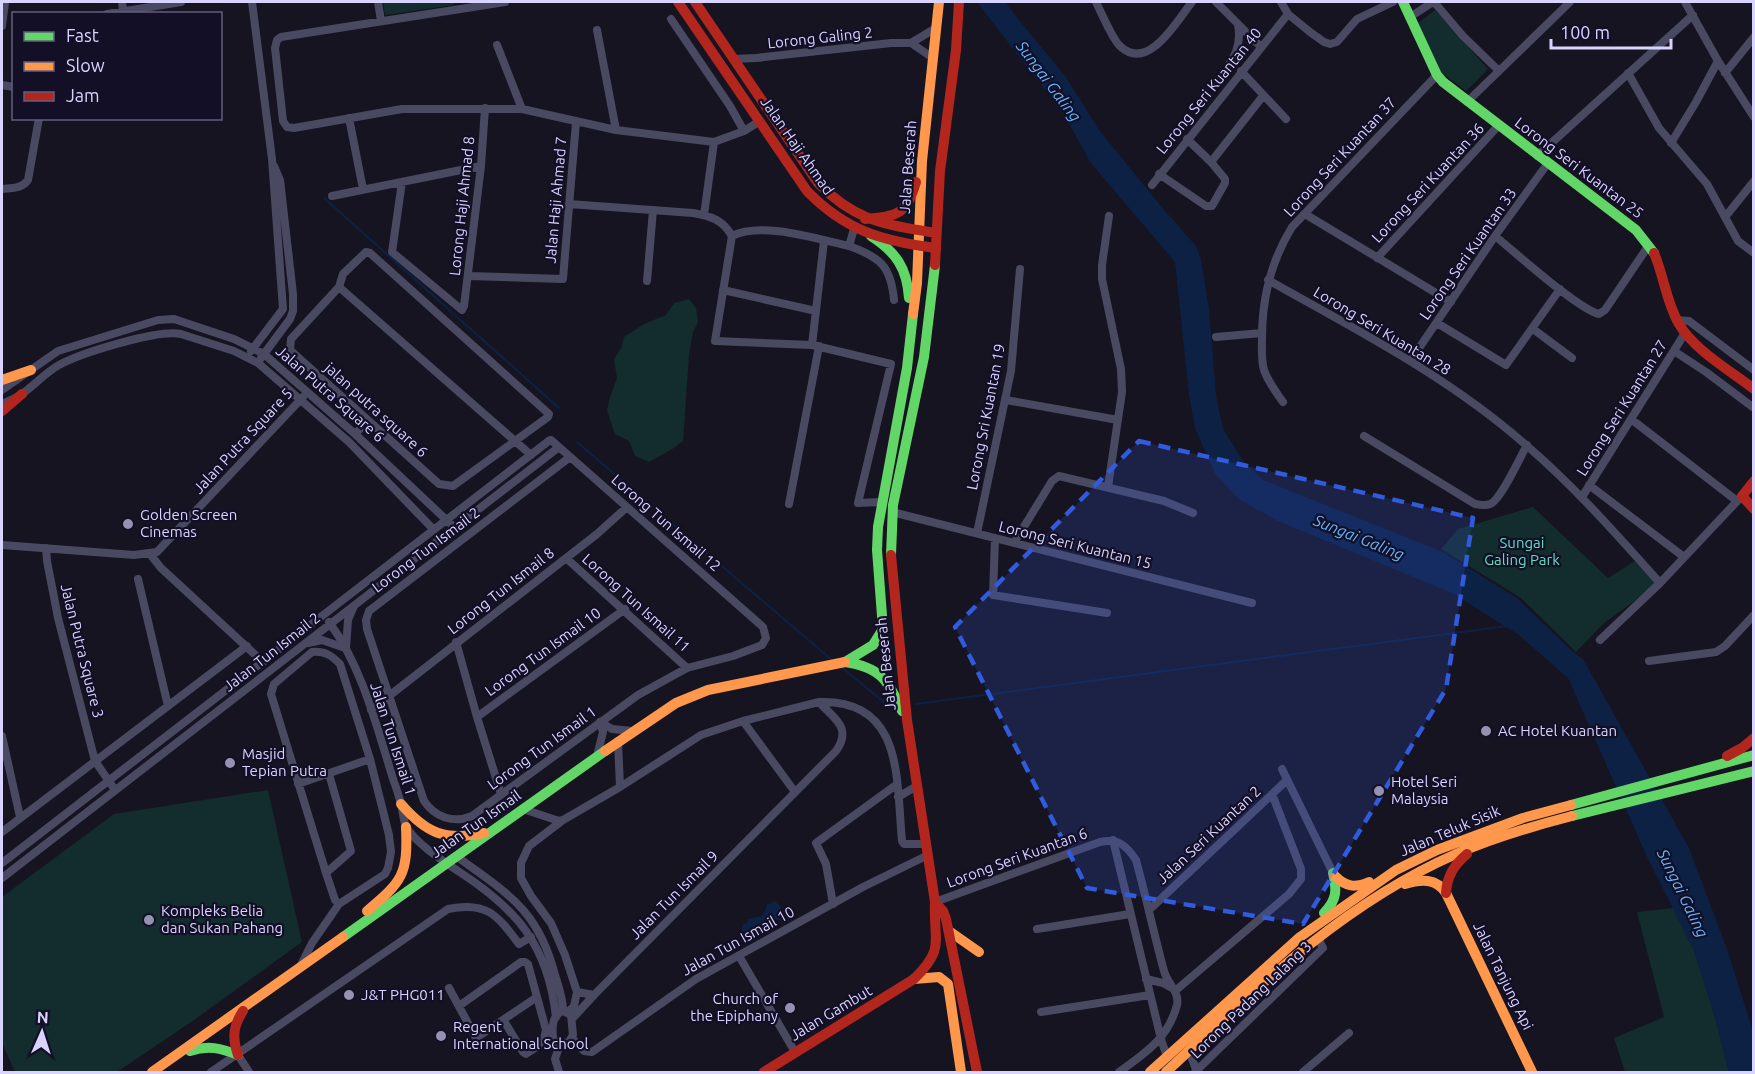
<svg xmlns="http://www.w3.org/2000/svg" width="1755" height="1074" viewBox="0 0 1755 1074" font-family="Ubuntu,sans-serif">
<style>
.green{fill:#132c2d}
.water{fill:#0d2144}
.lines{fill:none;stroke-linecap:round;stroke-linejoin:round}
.stream{stroke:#0d2144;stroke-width:2}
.street{stroke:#4a4962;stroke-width:8}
.fast{stroke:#63d668;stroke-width:10}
.slow{stroke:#ff974d;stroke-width:10}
.jam{stroke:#b3261e;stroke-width:10}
.marked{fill:#305bdc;fill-opacity:0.2;stroke:#305bdc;stroke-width:4.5;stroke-dasharray:12 8;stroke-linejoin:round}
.poi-dot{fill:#9591b1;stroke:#130f26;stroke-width:2}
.labels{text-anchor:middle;stroke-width:4.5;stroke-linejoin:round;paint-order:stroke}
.street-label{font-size:15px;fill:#d9d4ff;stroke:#130f26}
.poi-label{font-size:15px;fill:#d9d4ff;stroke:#130f26;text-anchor:start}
.park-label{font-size:15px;fill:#5fe0c0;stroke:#130f26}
.water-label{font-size:16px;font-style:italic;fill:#62b6ff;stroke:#130f26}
</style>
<rect width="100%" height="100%" fill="#161421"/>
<path class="green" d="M383 2H453L454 5 385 15Z
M1435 10 1488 69 1466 91 1437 69 1417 24Z
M689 299 696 308 698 322 693 332 689 355 683 441 674 448 649 462 635 456 629 441 615 434 607 410 610 397 617 378 614 359 621 348 624 337 644 324 666 315 674 303Z
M1533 507 1608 578 1635 561 1658 584 1604 623 1576 652 1521 598 1441 549 1458 529Z
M268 790 302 942 194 1020 117 1072H15L2 1043V897L114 814Z
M1673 908 1694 950 1715 1017 1729 1072H1625L1614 1038 1664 1017 1637 912Z"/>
<path class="water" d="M977 2H1006L1014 14 1066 77 1099 130 1160 205 1196 246 1201 259 1209 309 1216 395 1223 429 1244 462 1263 480 1443 552 1517 598 1572 651 1583 659 1689 848 1727 949 1753 1031V1072H1729L1715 1017 1694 950 1648 859 1568 678 1519 635 1452 593 1278 521 1240 500 1215 474 1195 428 1189 395 1175 262 1090 162 1065 116Z
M775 901 781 907V919L766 923 761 930H752L746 933 742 932V925L747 923 748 919 763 916 767 905Z"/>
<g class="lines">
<path class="stream" d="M324 198 559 408
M577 442 833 661
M840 666 890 707
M916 704 1508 626"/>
<path class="street" d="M122 2 123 11
M378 2 381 21
M505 2 281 37 277 40 275 48 283 121 287 127 294 128 402 109H522L616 130 714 142 744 131 760 121
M1096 2C1101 12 1113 41 1121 47 1149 72 1178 19 1192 2
M1216 2 1261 47
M1281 2 1288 14 1310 32 1324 42 1330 44 1337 42 1357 19 1393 2
M1434 2 1463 36 1498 70
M1685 2 1718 61 1754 117
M107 14 181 2
M1410 17 1433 2
M671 19 730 106 744 131
M2 26 5 2
M597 30 616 130
M911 43 933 58
M497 45 522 109
M733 59 756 58 891 43H911L936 28
M1228 66C1237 54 1241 40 1238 25
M1241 71 1286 119
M1628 73 1659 128 1707 184 1738 241 1754 253
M1725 73 1754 37
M2 85 14 87
M1467 102 1570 2
M349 118 363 189
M1187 139 1211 162 1263 96
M1671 143 1696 102 1718 61
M1537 156 1693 15
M1159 174 1206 206H1212L1225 183V179L1211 162
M402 182 392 252 462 310 464 306 481 166 485 108
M1152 185 1288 14
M2 189C11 188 22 189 28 180L39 118
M332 196 481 166
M569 204 693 213C711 216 723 220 732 236L715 341 812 345 891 364 858 503 881 502
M1305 214 1451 302
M704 215 714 142
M1726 216 1754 181
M732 236C761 221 817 239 849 246 880 257 891 266 894 300
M1495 236C1516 253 1578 309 1599 314L1605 310 1649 245
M849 246 854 229
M366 252 370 253 549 414 548 417 453 486 439 484 290 350 291 339 339 287 343 274Z
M1377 258 1498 126
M468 276 563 279 576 122
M1268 280C1357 330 1449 377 1526 445 1575 487 1617 535 1660 583
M647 281 653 210
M339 287 531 455
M723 290 816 311
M1676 320 1689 321 1754 370
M1437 323 1506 365 1560 289
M1533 329 1572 358
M1216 337 1262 333
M812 345 824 241
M251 351 283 309 272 159 252 2
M1674 351 1706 372 1754 408
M261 358 290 319 293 311V294L280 180 274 166
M1411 360 1495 236 1548 163
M2 390 58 351 158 320 174 319 234 339 264 354 355 434 455 528
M1006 400 1118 420
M1283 402C1276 392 1268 382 1264 370 1261 360 1262 348 1262 338 1262 298 1271 261 1292 227L1437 75
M2 404C8 401 16 398 22 394 35 385 46 372 59 365 81 353 158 329 181 334L234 351 258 363 349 442 434 530
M1631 419 1737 501
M355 434 368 421
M1364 436 1475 504C1480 505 1485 506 1490 504 1501 500 1520 457 1527 445
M1589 485 1684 557
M1108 487 1122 392 1121 369 1102 279V265L1109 216
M1582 497 1685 333
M789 504 819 346
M892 512 1252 603
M977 533 1011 371 1020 269
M995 538 993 595 1107 613
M1014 543 1052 481 1059 476 1164 501 1193 513
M2 545 134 555 157 552 303 397
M46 548 47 561 58 618 95 761 115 790
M150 554 161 568 263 662
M566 558 687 668
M138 579 168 706
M329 622C363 668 377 728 394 782 397 789 399 797 401 804 403 811 403 820 406 826 414 842 443 861 458 871 517 909 548 945 556 1017
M1600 640 1660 583 1742 496
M456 642 477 717 501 794
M308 643 322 640 345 648
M346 648 348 620 354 606
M1649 661 1716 652 1725 646 1754 615
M819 702C904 699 896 779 902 841L904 844H926
M371 710 597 534 627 507
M477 717 625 609
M743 721 795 792
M600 722 612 729 632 731
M2 736 20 817
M618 741 620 787
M597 756 603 732 600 722
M1282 769 1333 873
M298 784 370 759
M898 797 917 786
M523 809 559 821 563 820
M2 832 247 646
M1113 840 1161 1039 1167 1057
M456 856C508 894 538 909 555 975 559 987 563 999 563 1011
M2 863 550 440H551C622 502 692 565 763 627L766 638 762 645 733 656 687 668 638 695 472 816C453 824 435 817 424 801L367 629 366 620 369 611 570 457
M326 873 351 851 329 774
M2 878 559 447
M935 902 1100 842C1118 838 1126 845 1136 860 1146 897 1154 934 1164 971 1167 983 1180 992 1177 1005 1168 1039 1145 1053 1119 1072
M833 904 826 864 816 843 896 785
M1149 910 1287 780
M1037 929 1130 914
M739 956 795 1052
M300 967 312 943 339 904 385 874 388 868 391 852 389 835 370 759 340 664C331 655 325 651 312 652L274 684 271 694 326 873 335 900 339 904
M1146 979 1163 983 1172 988
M449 988 476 1038 537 997
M1175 991 1289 894 1301 879V869L1272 794
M459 1006 521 962H525L528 964 546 1030 543 1043 526 1054 523 1052 504 1021
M563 1011 571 1015 573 1035 569 1042 560 1044 553 1038C552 1027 552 1015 563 1011Z
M568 1012 574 1006 577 992
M1041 1012 1150 995
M572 1019 594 995 836 751C853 727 833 718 819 702L743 721 701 735 620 787 563 820 529 846 521 863V878L531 896 551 923 565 955 577 992 594 995
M572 1038 584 1051 592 1052 696 979 863 887 928 855
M1189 1051 1197 1072
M238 1055 249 1072
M211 1072 448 909C487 901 497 915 519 944L531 937
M559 1072 555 1059 560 1044
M1195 1072 1323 948 1318 938
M1303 1072 1349 1033"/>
<path class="fast" d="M1403 2 1437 75 1443 82 1636 230 1654 253
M871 236C896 252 907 268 909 298
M891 555 893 505 924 357 935 265
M845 662 873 645 883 629 877 550 878 527 907 368 913 314
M845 662C880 667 888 680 902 711
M1571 805 1754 755
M1572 816 1754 771
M1324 913C1337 900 1337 890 1333 873
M343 937 605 751
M190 1051C208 1045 221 1048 238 1055"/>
<path class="slow" d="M913 314 917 283 922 161 939 2
M2 380 31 370
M605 751 676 703 708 690 845 662
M401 804C427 834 445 841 484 833
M1335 876C1346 887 1355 888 1369 882
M1405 884C1421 879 1436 878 1446 893
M1446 893 1532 1072
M367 911C403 881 408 874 406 827
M949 931 979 952
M914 979 939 977 948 984 961 1072
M152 1072 343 937
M1150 1072 1300 937 1396 870 1437 850 1523 818 1571 805
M1166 1072C1254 990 1344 903 1456 854 1493 838 1533 826 1572 816"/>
<path class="jam" d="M678 2 807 191C846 231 882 241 936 248
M695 2 818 183C856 222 885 224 936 233
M865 219C898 216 906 215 916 182
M1654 253C1664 276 1666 302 1679 324 1694 350 1731 371 1754 389
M935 265 940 171 956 50 959 2
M2 411 22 394
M1754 481 1742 496 1754 509
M891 555 907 720 935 902 943 911 946 919 977 1072
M1727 756 1742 748 1754 738
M1446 893C1447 876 1454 865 1467 854
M914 979C946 948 933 941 935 902
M238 1055C232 1038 233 1026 243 1011
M764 1072 914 979"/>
</g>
<path class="marked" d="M1139 441 1473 518 1446 689 1303 924 1087 888 955 627Z"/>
<g class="poi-dot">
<circle cx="128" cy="524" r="6"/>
<circle cx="1486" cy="731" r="6"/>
<circle cx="230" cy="763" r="6"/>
<circle cx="1379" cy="791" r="6"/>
<circle cx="149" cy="920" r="6"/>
<circle cx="349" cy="995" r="6"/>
<circle cx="790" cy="1008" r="6"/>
<circle cx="441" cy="1036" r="6"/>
</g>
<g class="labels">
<g class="street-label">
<text transform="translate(820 38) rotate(-6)" y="5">Lorong Galing 2</text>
<text transform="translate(1209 91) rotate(-51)" y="5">Lorong Seri Kuantan 40</text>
<text transform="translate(797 146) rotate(55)" y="5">Jalan Haji Ahmad</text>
<text transform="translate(1340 157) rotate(-47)" y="5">Lorong Seri Kuantan 37</text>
<text transform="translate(908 167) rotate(-86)" y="5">Jalan Beserah</text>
<text transform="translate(1579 168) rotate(37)" y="5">Lorong Seri Kuantan 25</text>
<text transform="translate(1428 183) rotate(-47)" y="5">Lorong Seri Kuantan 36</text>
<text transform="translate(556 200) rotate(-85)" y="5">Jalan Haji Ahmad 7</text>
<text transform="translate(462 206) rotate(-84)" y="5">Lorong Haji Ahmad 8</text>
<text transform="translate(1468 254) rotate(-55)" y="5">Lorong Seri Kuantan 33</text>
<text transform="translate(1382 331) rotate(31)" y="5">Lorong Seri Kuantan 28</text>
<text transform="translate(330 394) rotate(41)" y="5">Jalan Putra Square 6</text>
<text transform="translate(1622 408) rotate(-58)" y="5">Lorong Seri Kuantan 27</text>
<text transform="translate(376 410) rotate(42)" y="5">jalan putra square 6</text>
<text transform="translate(986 417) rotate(-79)" y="5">Lorong Sri Kuantan 19</text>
<text transform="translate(243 441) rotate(-47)" y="5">Jalan Putra Square 5</text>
<text transform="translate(666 523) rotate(41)" y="5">Lorong Tun Ismail 12</text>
<text transform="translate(1075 545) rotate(14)" y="5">Lorong Seri Kuantan 15</text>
<text transform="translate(426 550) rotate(-37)" y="5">Lorong Tun Ismail 2</text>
<text transform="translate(501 591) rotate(-38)" y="5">Lorong Tun Ismail 8</text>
<text transform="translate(636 603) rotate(42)" y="5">Lorong Tun Ismail 11</text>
<text transform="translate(82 651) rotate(76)" y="5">Jalan Putra Square 3</text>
<text transform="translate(272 652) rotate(-38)" y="5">Jalan Tun Ismail 2</text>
<text transform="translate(543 652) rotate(-36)" y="5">Lorong Tun Ismail 10</text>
<text transform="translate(886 664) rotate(-96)" y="5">Jalan Beserah</text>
<text transform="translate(393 739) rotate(72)" y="5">Jalan Tun Ismail 1</text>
<text transform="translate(542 748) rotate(-36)" y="5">Lorong Tun Ismail 1</text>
<text transform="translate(476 824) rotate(-35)" y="5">Jalan Tun Ismail</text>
<text transform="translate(1450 831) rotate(-23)" y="5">Jalan Teluk Sisik</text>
<text transform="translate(1209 835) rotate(-43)" y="5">Jalan Seri Kuantan 2</text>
<text transform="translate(1017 858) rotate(-20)" y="5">Lorong Seri Kuantan 6</text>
<text transform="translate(674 895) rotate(-45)" y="5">Jalan Tun Ismail 9</text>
<text transform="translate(738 941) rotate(-29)" y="5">Jalan Tun Ismail 10</text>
<text transform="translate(1503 976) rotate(64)" y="5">Jalan Tanjung Api</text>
<text transform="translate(1251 1000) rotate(-44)" y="5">Lorong Padang Lalang 3</text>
<text transform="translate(831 1013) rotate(-31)" y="5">Jalan Gambut</text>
</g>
<g class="poi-label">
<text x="140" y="520">Golden Screen<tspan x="140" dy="17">Cinemas</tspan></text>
<text x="1498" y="736">AC Hotel Kuantan</text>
<text x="242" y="759">Masjid<tspan x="242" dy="17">Tepian Putra</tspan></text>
<text x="1391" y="787">Hotel Seri<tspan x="1391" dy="17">Malaysia</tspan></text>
<text x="161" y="916">Kompleks Belia<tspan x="161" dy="17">dan Sukan Pahang</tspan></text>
<text x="361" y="1000">J&amp;T PHG011</text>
<text x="778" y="1004" text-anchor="end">Church of<tspan x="778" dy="17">the Epiphany</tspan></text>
<text x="453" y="1032">Regent<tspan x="453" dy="17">International School</tspan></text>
</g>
<g class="park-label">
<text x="1522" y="548">Sungai<tspan x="1522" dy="17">Galing Park</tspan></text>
</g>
<g class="water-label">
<text transform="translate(1049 81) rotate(53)" y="6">Sungai Galing</text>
<text transform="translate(1359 537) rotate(22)" y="6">Sungai Galing</text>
<text transform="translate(1683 893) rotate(64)" y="6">Sungai Galing</text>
</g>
</g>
<rect width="1755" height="1074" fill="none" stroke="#d9d4ff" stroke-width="6"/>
<rect x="12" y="12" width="210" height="108" fill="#130f26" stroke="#625e7d" stroke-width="1.5"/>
<rect x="24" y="32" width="30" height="9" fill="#63d668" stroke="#625e7d" stroke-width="1.5"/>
<text x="66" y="42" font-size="18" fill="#d9d4ff">Fast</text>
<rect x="24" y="62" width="30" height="9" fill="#ff974d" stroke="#625e7d" stroke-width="1.5"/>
<text x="66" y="72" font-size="18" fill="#d9d4ff">Slow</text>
<rect x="24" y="92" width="30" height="9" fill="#b3261e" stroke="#625e7d" stroke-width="1.5"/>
<text x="66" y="102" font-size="18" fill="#d9d4ff">Jam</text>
<g transform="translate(42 1032) rotate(3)" stroke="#130f26" stroke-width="4.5" paint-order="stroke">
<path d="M0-4.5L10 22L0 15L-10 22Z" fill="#d9d4ff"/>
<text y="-9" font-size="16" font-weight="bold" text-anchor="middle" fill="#d9d4ff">N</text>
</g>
<path d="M1551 39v9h120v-9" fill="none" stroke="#d9d4ff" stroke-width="3"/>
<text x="1560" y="39" font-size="18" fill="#d9d4ff" stroke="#130f26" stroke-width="4.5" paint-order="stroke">100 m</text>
</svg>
